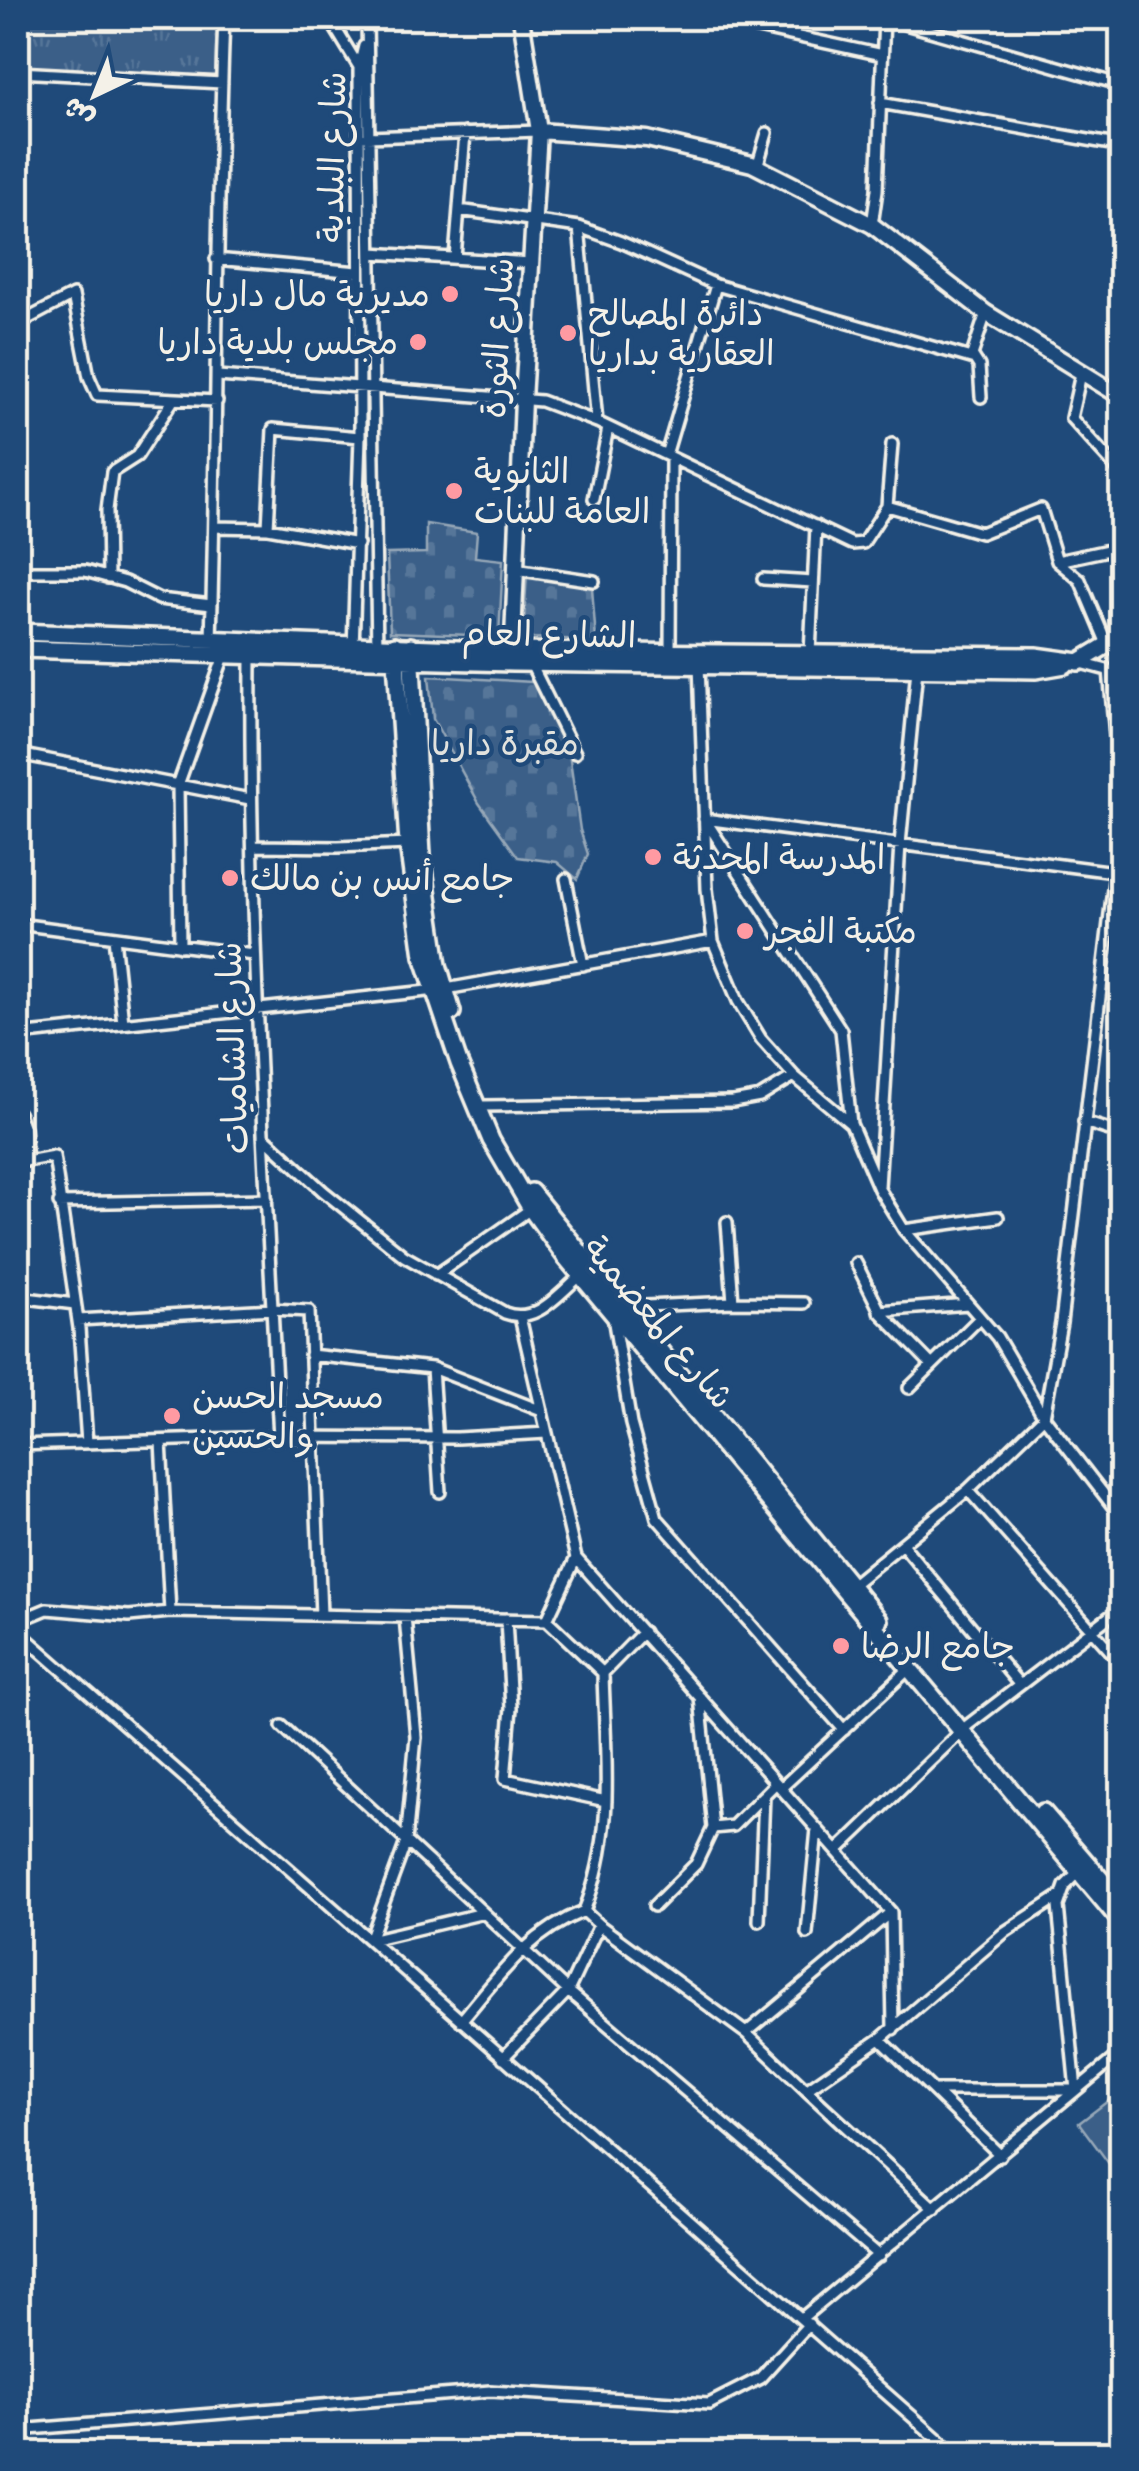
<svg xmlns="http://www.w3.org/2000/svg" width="1139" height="2471" viewBox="0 0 1139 2471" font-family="'Indie Flower','Playpen Sans Arabic',sans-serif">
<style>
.grass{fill:url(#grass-tufts);stroke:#97a8b8;stroke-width:2.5}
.cemetery{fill:url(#cemetery-stones);stroke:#97a8b8;stroke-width:2.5}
.pitch{fill:#3a5f88;stroke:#97a8b8;stroke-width:2.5}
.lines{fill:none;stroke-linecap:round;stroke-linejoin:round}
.street-casing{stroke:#f4f1e8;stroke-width:16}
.secondary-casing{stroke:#f4f1e8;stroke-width:21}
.primary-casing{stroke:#f4f1e8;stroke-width:22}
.street{stroke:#1f4a7a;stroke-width:9}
.secondary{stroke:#1f4a7a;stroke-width:14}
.primary{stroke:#1f4a7a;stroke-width:15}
.poi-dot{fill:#ff9aa2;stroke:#1f4a7a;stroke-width:4}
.labels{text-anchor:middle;stroke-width:9;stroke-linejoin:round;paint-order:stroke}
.street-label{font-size:35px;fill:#f4f1e8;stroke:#1f4a7a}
.poi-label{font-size:35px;fill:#f4f1e8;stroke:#1f4a7a;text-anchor:start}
.park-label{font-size:35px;fill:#e1e2de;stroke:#1f4a7a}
</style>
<defs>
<pattern id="grass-tufts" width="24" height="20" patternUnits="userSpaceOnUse" patternTransform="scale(2.5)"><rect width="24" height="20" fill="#3a5f88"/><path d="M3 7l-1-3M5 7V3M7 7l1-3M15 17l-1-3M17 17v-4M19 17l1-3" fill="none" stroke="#577699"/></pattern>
<pattern id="cemetery-stones" width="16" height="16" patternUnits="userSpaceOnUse" patternTransform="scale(2.5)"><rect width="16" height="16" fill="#3a5f88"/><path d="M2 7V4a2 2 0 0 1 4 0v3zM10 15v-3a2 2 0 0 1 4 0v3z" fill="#577699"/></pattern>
</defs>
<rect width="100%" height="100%" fill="#1f4a7a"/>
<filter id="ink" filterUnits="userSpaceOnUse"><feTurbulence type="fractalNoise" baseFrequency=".01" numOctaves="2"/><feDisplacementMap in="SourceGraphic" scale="20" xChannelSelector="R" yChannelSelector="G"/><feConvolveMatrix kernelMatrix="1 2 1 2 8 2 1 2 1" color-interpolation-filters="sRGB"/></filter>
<g filter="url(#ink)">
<path class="grass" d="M18 18H217L215 77 18 68Z"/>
<path class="cemetery" d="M426 524 477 532 475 557 503 560 499 636 390 632 387 554 426 553Z
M527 573 592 588 596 640 523 638Z
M429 676 533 682 569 753 580 830 588 854 577 879 557 862 518 857 479 803 433 719Z"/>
<path class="pitch" d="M1121 2091V2180L1079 2123Z"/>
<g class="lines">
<g class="street-casing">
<path id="street" d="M329 18 359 67
M367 18 377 650
M712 18 882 55
M884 18 1122 85
M18 72 222 83
M880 103 1122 146
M367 137 539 131
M757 167 767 133
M459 210 579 227 621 242 716 285 971 358 986 313
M872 225 877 190 884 18
M579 227 597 422
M371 253 531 263
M455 258 465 133
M216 259 358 272
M18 324 73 295 89 377 97 395 217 401
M972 355 979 366 981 397
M1081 374 1071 418 1122 474
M218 376 541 401 597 422 852 544 863 543 887 506 981 533 1041 509 1057 561 1122 547
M666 455 716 285
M594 499 608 428
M887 506 892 444
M214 527 268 528 358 544
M268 528 273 429 360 437
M1057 561 1080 580 1107 644
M515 569 594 581
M18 571H85L125 582 159 599 212 605
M108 578 107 510 112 472 137 456 174 399
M763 579 813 582
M211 640C217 432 216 225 224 18
M353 649 360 437 359 67 364 46
M810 654 816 526
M670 655 671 458
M251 657C249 918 265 1176 279 1437
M1081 663 1122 674
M531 664 575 753
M699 664 707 889 713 941 738 1001 761 1039 794 1076 851 1124 879 1189 904 1230 997 1337 1044 1417 1122 1518
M18 754 250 799
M704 819 1122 873
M706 821 841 1030 851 1124
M255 846 338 847 408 844
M566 879 583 965
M18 924 254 955
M114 937 123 1023
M180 946 178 785 224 656
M18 1035 446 989 713 941
M484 1106 733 1102 760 1097 794 1076
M18 1113 24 1128 27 1161 54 1156 79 1328 87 1443
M1084 1122 1122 1134
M263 1136 323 1191 404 1256 505 1313C536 1325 559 1294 581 1275
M879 1187 900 844 917 669
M59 1203 267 1199
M727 1222 733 1302
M904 1230 998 1217
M856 1263 881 1313 932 1365
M436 1275 532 1208
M18 1297 75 1304
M624 1307 733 1302 804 1303
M879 1311 968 1304
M520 1317 576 1558 547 1620
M613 1317 631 1424 657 1518 844 1730
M78 1320 272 1309 309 1311 321 1615
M310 1355 432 1368 542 1411
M432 1368 440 1492
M909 1388 980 1318
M161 1441 170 1612
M18 1445 279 1437 457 1438 547 1433
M968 1490 1122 1664
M902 1544 1019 1684
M576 1558 891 1912 893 2029
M853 1584 968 1490 1044 1417 1061 1323 1115 872 1121 801 1109 670
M506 1619 511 1708 505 1779 606 1801
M18 1621 47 1609 129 1616 170 1612 547 1620 603 1673 643 1632
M18 1631 955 2454
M282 1726 568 1991 879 2256
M781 1788 910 1668
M713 1828 733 1826 776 1783
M837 1851 968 1725 1122 1607
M654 1906 696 1864 713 1828 700 1697
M584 1911 599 1925 746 2033 806 2090 880 2039 1005 1932 1060 1896
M759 1921 764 1795
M807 1933 817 1829
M370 1940 406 1842 416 1737 405 1617
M370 1940 484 1913
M461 2021C499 1976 528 1933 584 1911 616 1833 605 1755 603 1673
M746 2033 891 1912
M880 2039 1000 2155
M503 2058 568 1991 599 1925
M806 2090 935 2209
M936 2090H1076L1058 1906 1065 1886 1079 1872
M802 2318 1122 2052
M18 2430 490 2391 709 2404 760 2378 809 2324"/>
</g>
<g class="secondary-casing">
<path id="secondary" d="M539 131 647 139 752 164 872 225 986 313 1122 397
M512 663 523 400 539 131 521 18"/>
</g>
<g class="primary-casing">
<path id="primary" d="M18 632 512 651 1036 656 1079 662 1122 636
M395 645 408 844 423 956 459 1063 491 1140 531 1209 567 1259 1122 1923
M411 646 422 855 438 965 452 1012
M18 649 512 663 1036 670 1065 665
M531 1192 879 1620
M1043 1812 1122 1904"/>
</g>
<use href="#street" class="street"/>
<use href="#secondary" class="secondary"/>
<use href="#primary" class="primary"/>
</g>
</g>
<g class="poi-dot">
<circle cx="450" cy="294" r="10"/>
<circle cx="568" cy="333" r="10"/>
<circle cx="418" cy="342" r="10"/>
<circle cx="454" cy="491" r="10"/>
<circle cx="653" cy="857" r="10"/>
<circle cx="230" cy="878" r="10"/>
<circle cx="745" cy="931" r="10"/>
<circle cx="172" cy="1416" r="10"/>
<circle cx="841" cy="1646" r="10"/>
</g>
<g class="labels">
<g class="street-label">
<text transform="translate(332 157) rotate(-89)" y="12">شارع البلدية</text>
<text transform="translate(497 338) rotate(-87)" y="12">شارع الثورة</text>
<text transform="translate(549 634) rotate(1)" y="12">الشارع العام</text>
<text transform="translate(232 1048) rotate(-92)" y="12">شارع الشاميات</text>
<text transform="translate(659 1322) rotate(50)" y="12">شارع المعضمية</text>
</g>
<g class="poi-label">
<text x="430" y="306" text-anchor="end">مديرية مال داريا</text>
<text x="588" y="325">دائرة المصالح<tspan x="588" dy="40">العقارية بداريا</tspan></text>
<text x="398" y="354" text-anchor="end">مجلس بلدية داريا</text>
<text x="474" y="483">الثانوية<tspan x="474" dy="40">العامة للبنات</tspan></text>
<text x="673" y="869">المدرسة المحدثة</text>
<text x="250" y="890">جامع أنس بن مالك</text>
<text x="765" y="943">مكتبة الفجر</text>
<text x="192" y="1408">مسجد الحسن<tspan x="192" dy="40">والحسين</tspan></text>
<text x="861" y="1658">جامع الرضا</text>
</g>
<g class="park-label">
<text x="505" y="755">مقبرة داريا</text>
</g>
</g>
<rect width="1139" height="2471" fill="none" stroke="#1f4a7a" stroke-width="60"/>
<rect x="30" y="30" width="1079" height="2411" fill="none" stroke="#f4f1e8" stroke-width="4" filter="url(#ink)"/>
<g transform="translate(95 95) rotate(223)" stroke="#1f4a7a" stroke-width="8" paint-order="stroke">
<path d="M0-8L18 38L0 25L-18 38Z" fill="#f4f1e8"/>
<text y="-15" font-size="28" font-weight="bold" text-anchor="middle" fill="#f4f1e8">ش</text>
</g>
</svg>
